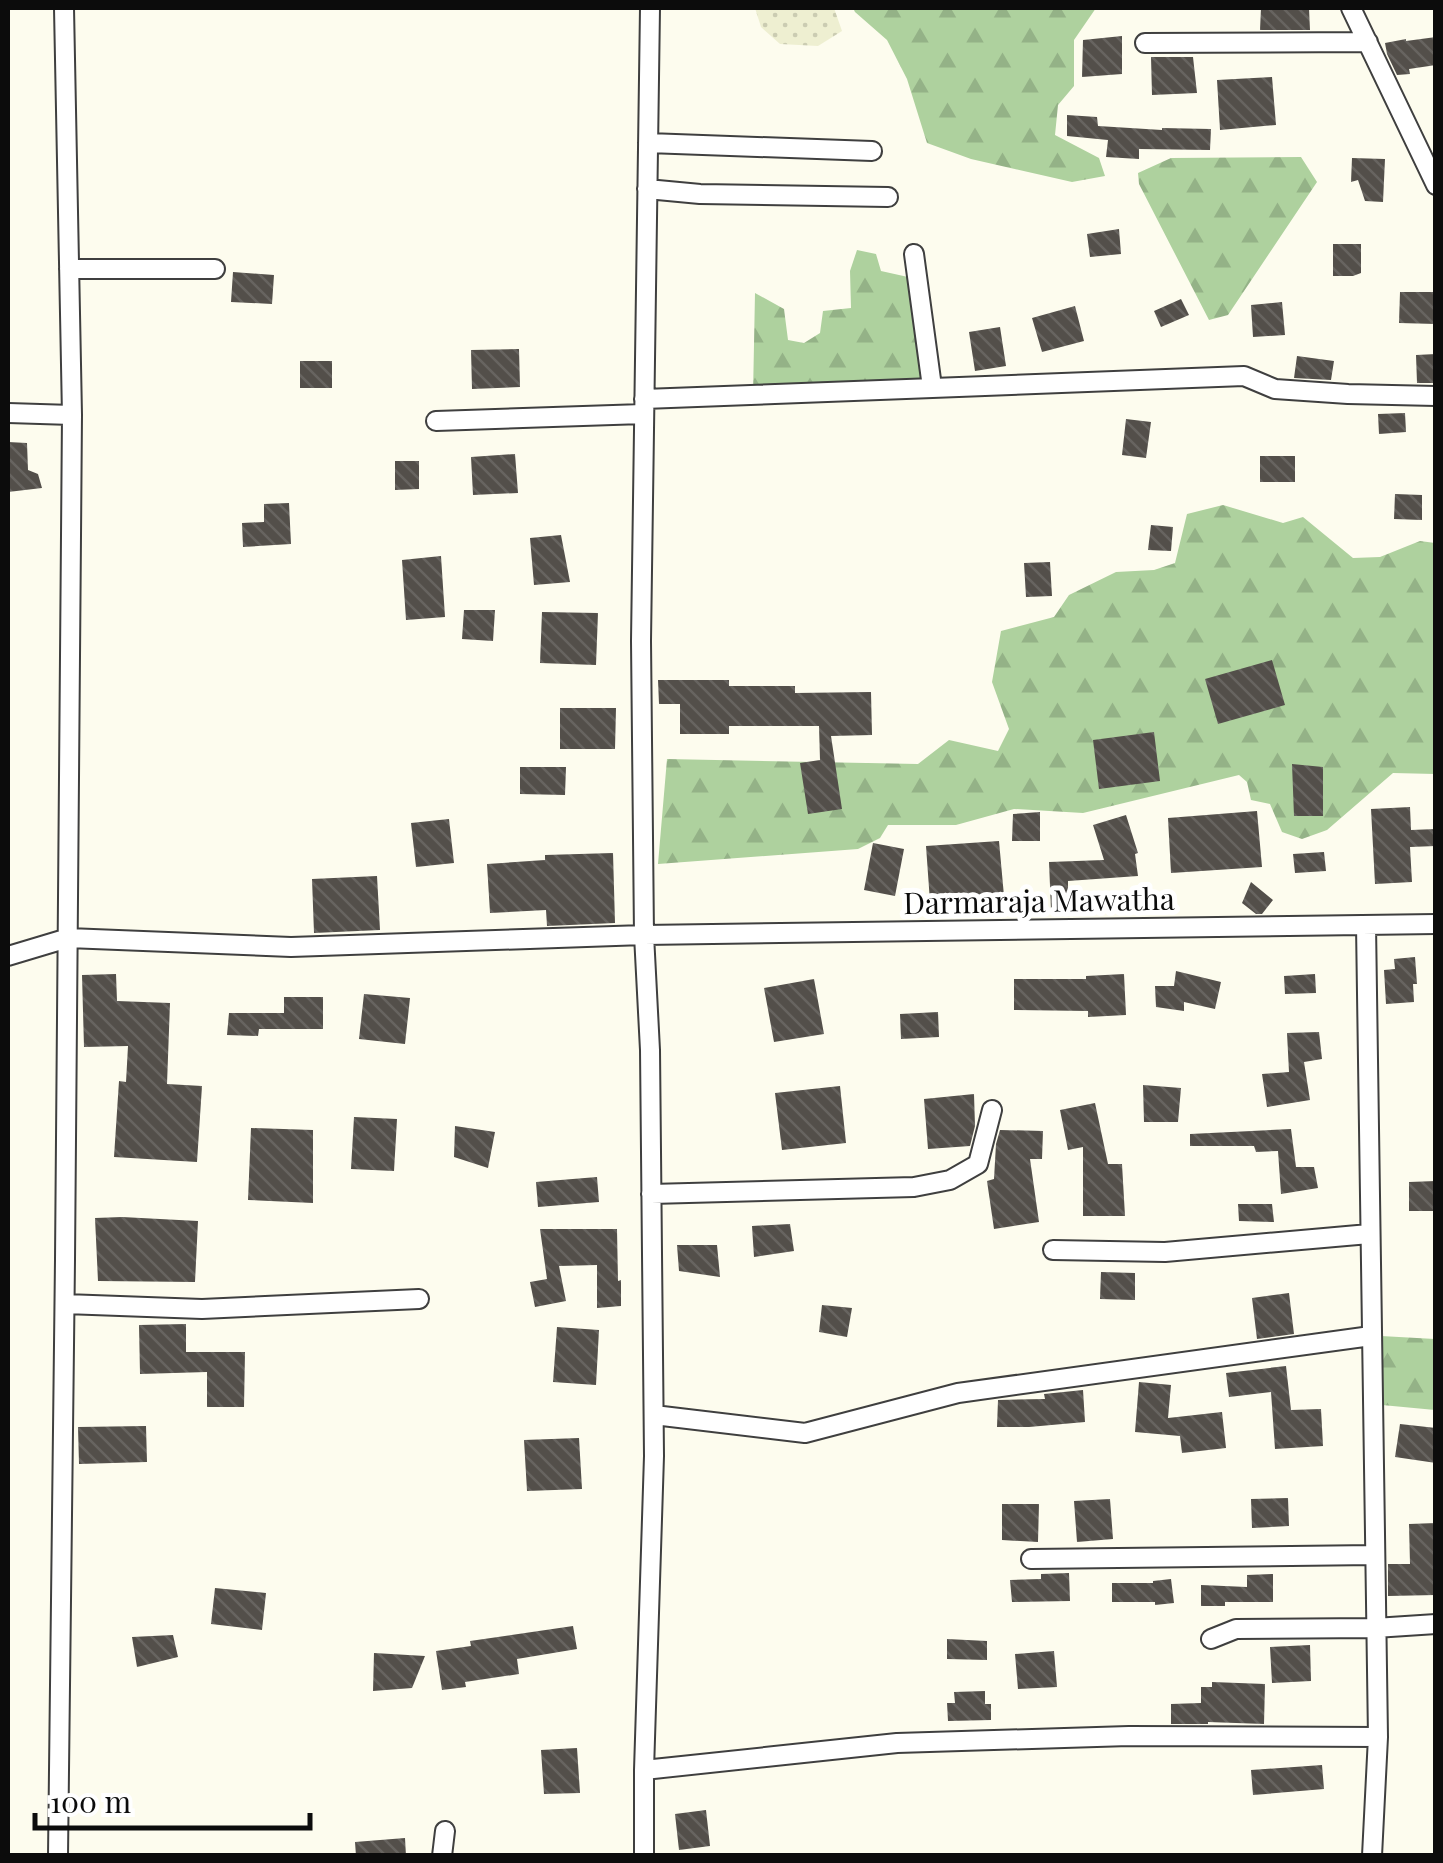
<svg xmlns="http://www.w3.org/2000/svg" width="1443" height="1863" viewBox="0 0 1443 1863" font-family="'Playfair Display',serif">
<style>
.farmland{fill:url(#farmland-dots)}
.forest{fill:url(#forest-firs)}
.building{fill:url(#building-back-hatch)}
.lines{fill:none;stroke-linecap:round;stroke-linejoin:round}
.minor-casing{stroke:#3f3f3f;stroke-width:22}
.minor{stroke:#fff;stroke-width:18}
.labels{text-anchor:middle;stroke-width:10;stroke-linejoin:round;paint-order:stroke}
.street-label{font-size:30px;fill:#0c0c0c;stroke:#fff}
</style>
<defs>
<pattern id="farmland-dots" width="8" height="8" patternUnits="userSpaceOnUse" patternTransform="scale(2.5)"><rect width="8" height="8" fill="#eeefd1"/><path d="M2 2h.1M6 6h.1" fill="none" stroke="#cbccb2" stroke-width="1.8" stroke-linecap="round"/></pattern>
<pattern id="forest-firs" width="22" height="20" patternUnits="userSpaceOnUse" patternTransform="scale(2.5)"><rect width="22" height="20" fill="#aed19e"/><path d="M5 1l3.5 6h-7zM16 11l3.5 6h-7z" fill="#94b287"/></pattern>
<pattern id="building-back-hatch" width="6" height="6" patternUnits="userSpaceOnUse" patternTransform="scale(2.5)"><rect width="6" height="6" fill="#534f4a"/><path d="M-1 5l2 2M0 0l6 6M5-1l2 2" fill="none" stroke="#676460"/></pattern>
</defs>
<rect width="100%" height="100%" fill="#fdfcee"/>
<path class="farmland" d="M755 8H834L842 31 818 46 780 44 761 27Z"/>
<path class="forest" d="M853 8H1096L1074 40V86L1058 105 1055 135 1099 158 1105 176 1072 182 971 159 927 143 907 79 887 40 855 12Z
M1301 157 1317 182 1228 315 1209 320 1139 184 1138 173 1171 158Z
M857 250 876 254 881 271 908 277 922 387 753 395 755 293 784 309 788 340 804 343 820 333 823 311 851 308 850 271Z
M1223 505 1283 523 1303 517 1353 558 1380 557 1420 541 1435 543V774L1393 773 1327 830 1302 839 1282 832 1270 804 1251 800 1247 782 1239 775 1083 813 1014 809 956 825H888L880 838 858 849 658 864 667 759 918 764 949 740 998 751 1009 729 992 682 1001 631 1054 617 1069 595 1116 572 1154 570 1175 563 1187 514Z
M1381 1336 1435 1339V1410L1382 1405Z"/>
<path class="building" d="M1261 8H1309L1310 30H1260Z
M1122 36V74L1082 77 1083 40Z
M1436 37V65L1409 69 1410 74 1397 75 1387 54 1385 43 1406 39V41Z
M1151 57H1193L1197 93 1152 95Z
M1272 77 1276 125 1220 130 1217 80Z
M1067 115 1097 117 1098 126 1162 130V128L1211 129 1210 150 1139 149V159L1106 157 1108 140 1067 136Z
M1352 158 1385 159 1383 202 1365 201 1358 180 1351 182Z
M1119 229 1121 254 1090 257 1087 234Z
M1333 244H1361V273L1353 276H1333Z
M233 272 274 275 272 304 231 302Z
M1400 292H1436V324L1399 323Z
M1181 299 1189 315 1161 327 1154 311Z
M1282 302 1285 335 1253 337 1251 305Z
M1075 306 1084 341 1042 352 1032 318Z
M1000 327 1006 366 975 371 969 332Z
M519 349 520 387 472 389 471 350Z
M1436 354V383H1417L1416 355Z
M1297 356 1334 361 1331 380 1294 378Z
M300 361H332V388H300Z
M1405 413 1406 432 1379 434 1378 414Z
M1126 419 1151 422 1146 458 1122 455Z
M8 442 27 443 28 470 38 474 42 488 8 492Z
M515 454 518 493 473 495 471 457Z
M1260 456H1295V482H1260Z
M395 461H419V489L395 490Z
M1395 494 1422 495V520L1394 519Z
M289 503 291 544 243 547 242 523 264 522V504Z
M1151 525 1173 527 1171 551 1148 550Z
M561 535 570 582 534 585 530 538Z
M441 556 445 617 406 620 402 560Z
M1050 562 1052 596 1026 597 1024 563Z
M464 610H495L493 641 462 639Z
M542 612 598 613 596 665 540 663Z
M1272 660 1285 705 1218 724 1205 679Z
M658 680H729V686H795V693L871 692 872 735 831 736 842 809 808 814 800 763 820 760 819 726H729V734H680V704H659Z
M560 708H616L615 749H560Z
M1154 732 1160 781 1099 789 1093 740Z
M1292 764 1323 767V816H1294Z
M520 767H566L565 795 520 794Z
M1410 807 1411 830 1436 829V846L1410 847 1412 882 1375 884 1371 809Z
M1257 811 1262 867 1171 873 1168 818Z
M1040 812V841H1012L1013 814Z
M1126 815 1138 853 1135 854 1138 876 1068 881V892L1095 895 1096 909 1051 910 1049 862 1104 860 1093 825Z
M449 819 454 863 416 867 411 823Z
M999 841 1004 896 930 902 926 846Z
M873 843 904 849 895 896 864 890Z
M1324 852 1326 871 1295 873 1293 854Z
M613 853 615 923 547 926 546 910 490 913 487 864 545 860V855Z
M377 876 380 930 314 933 312 879Z
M1251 882 1273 900 1262 914H1256L1242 903Z
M1415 957 1417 984H1413L1414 1002 1386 1004 1384 970 1395 969 1394 959Z
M1176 971 1221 982 1215 1009 1184 1002V1011L1156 1007 1155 986H1174Z
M116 974 117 1001 170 1003 167 1084 202 1086 197 1162 114 1157 119 1081 126 1082 128 1046 84 1047 82 975Z
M1124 974 1126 1015 1088 1017V1011L1014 1010V979H1086V976Z
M1315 974 1316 993 1285 994 1284 976Z
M814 979 824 1034 774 1042 764 988Z
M364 994 410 998 405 1044 359 1039Z
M284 997H323V1029H259L258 1036 227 1035 229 1013H284Z
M938 1012 939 1037 901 1039 900 1014Z
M1319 1032 1322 1059 1304 1062 1310 1100 1267 1107 1262 1074 1289 1072 1287 1033Z
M1143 1085 1181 1088 1178 1122H1144Z
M840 1086 846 1143 782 1150 775 1093Z
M974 1094 975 1126 970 1146 928 1149 924 1099Z
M1095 1103 1108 1164H1122L1125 1216H1083V1147L1068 1150 1060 1110Z
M354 1117 397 1119 394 1171 351 1169Z
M455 1126 495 1132 488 1168 454 1157Z
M251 1128 313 1130V1203L248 1200Z
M1291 1129 1296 1167H1314L1318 1188 1281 1194 1278 1151 1256 1152 1254 1146H1190V1134Z
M1000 1130 1043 1131 1042 1159H1030L1039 1222 994 1229 987 1181 994 1179 996 1144Z
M597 1177 599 1202 538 1207 536 1182Z
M1436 1181V1211H1409V1182Z
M1238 1204H1272L1274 1222 1239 1221Z
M122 1217 198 1221 195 1282 98 1281 95 1218Z
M790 1224 794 1251 754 1257 752 1226Z
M540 1229H617L618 1281 621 1280V1306L597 1308V1265L559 1266 566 1301 535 1307 530 1282 547 1279Z
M677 1245H717L720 1277 679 1271Z
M1101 1272 1135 1273V1300L1100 1299Z
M1289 1293 1294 1334 1257 1339 1252 1298Z
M822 1305 852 1308 847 1337 819 1332Z
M186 1324V1352H245L244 1407H207V1372L140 1374 139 1325Z
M557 1327 599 1330 596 1385 553 1382Z
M1286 1366 1291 1410 1321 1409 1323 1446 1275 1449 1271 1392 1229 1397 1226 1373Z
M1139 1382 1171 1385 1168 1418 1222 1412 1226 1448 1182 1453 1180 1436 1135 1432Z
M1083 1390 1085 1422 1029 1427H997L998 1400 1045 1399 1044 1394Z
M1400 1424 1436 1428V1463L1395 1457Z
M146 1426 147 1462 79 1464 78 1427Z
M579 1438 582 1489 527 1491 524 1440Z
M1288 1498 1289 1526 1252 1528 1251 1499Z
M1110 1499 1113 1539 1077 1542 1074 1501Z
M1002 1504H1039L1038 1542 1002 1540Z
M1436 1523V1595L1388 1596V1564H1410L1409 1524Z
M1069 1573 1070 1601 1012 1602 1010 1580 1041 1579V1574Z
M1273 1574V1602H1225V1606H1201V1585L1247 1587V1575Z
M1171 1579 1174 1603 1155 1605V1602H1112V1583H1153V1581Z
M215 1588 266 1593 262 1630 211 1624Z
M573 1626 577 1649 517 1659 519 1674 465 1682 466 1687 442 1690 436 1651 471 1646 470 1641Z
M173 1635 178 1657 137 1667 132 1637Z
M947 1639 987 1641V1660L947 1659Z
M1310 1645 1311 1681 1272 1683 1270 1647Z
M1054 1651 1057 1687 1018 1689 1015 1654Z
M374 1653 425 1656 412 1688 373 1691Z
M1212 1682 1265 1684 1264 1724 1208 1722V1724H1171V1704L1201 1703V1687H1212Z
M985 1691V1704H991V1720L948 1721 947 1703H955L954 1692Z
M577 1748 580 1793 544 1794 541 1750Z
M1322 1765 1324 1789 1253 1795 1251 1770Z
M706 1810 710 1846 679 1850 675 1814Z
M405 1838 406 1856H356L355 1842Z"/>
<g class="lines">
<g class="minor-casing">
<path id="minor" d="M1351 8 1436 185
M1145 43 1368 42
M648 143 872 151
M647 189 700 194 888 197
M914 254 932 387
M69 269H215
M644 399 1244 376 1275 389 1348 394 1436 396
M8 413 72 415
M436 421 643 414
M1366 925 1378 1737 1372 1856
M8 956 68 938 291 947 644 935 1436 924
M651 1194 914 1187 950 1180 978 1164 992 1110
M1053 1250 1165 1252 1369 1234
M65 1304 202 1309 419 1299
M654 1415 805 1433 958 1393 1371 1336
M1031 1559 1374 1555
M1211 1639 1236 1629 1375 1628 1436 1624
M644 1770 897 1743 1129 1736 1378 1737
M58 1856 65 1260 72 415 64 8
M442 1856 445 1831
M644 1856V1770L654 1456 650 1050 644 935 641 641 650 8"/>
</g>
<use href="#minor" class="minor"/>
</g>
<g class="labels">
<g class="street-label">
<text transform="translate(1039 902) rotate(-1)" y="10">Darmaraja Mawatha</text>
</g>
</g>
<rect width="1443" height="1863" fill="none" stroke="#0c0c0c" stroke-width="20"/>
<path d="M35 1813v15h275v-15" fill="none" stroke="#0c0c0c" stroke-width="5"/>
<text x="50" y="1813" font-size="30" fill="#0c0c0c" stroke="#ffffff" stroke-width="8" paint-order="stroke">100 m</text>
</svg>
